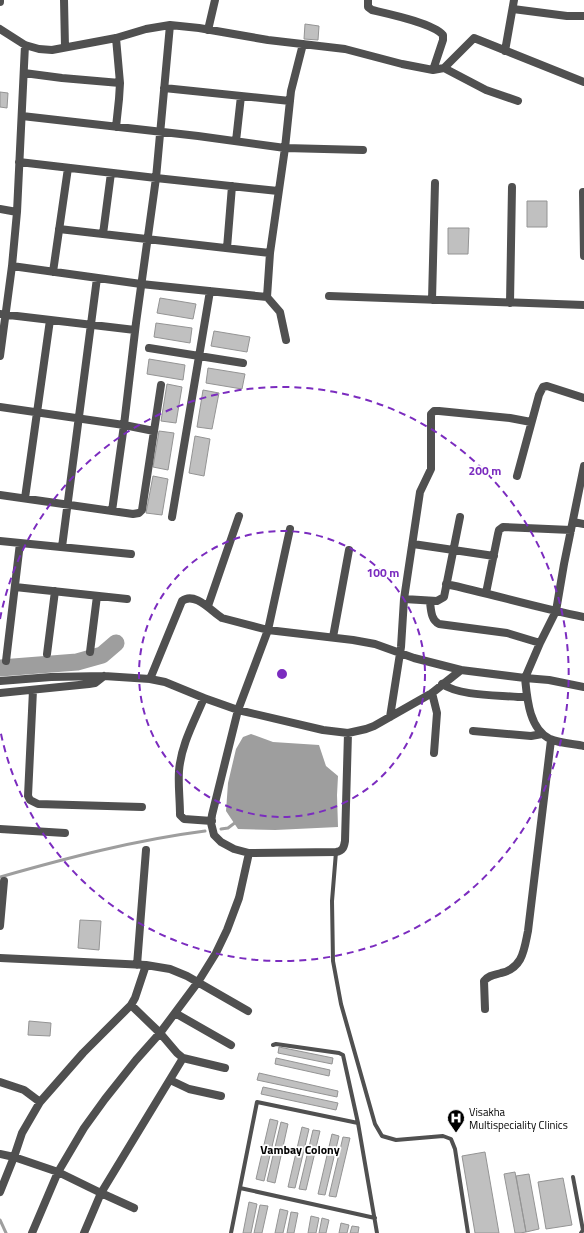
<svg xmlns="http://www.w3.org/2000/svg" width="584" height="1233" viewBox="0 0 584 1233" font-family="'Titillium Web',sans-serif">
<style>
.water{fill:#9e9e9e}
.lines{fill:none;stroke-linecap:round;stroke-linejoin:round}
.stream{stroke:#9e9e9e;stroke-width:3}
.river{stroke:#9e9e9e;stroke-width:17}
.building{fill:#c0c0c0;stroke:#949494}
.lane{stroke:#505050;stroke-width:4}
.street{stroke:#505050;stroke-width:8}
.ring{fill:none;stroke:#7b2cbf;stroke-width:2;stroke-dasharray:7 5}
.labels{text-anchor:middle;stroke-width:3.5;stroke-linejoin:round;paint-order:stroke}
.poi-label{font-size:11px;fill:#000;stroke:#fff;text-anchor:start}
.neighbourhood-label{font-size:12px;font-weight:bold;fill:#000;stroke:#fff}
.centre{fill:#7b2cbf;stroke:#fff;stroke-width:2}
.ring-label{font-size:12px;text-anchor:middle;font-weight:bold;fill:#7b2cbf;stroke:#fff;stroke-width:3.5;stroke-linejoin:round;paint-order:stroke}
</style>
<rect width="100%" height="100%" fill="#fff"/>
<path class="water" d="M251 734 273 742 319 745 326 766 338 776 337 795 338 827 275 830 238 829 226 811 228 783 236 749 243 737Z"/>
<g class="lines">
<path class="stream" d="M221 829 228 828 236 822
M0 877C67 858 135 840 205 831
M0 1220 6 1233"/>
<path class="river" d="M0 668 77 662 102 655 116 643"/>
</g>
<path class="building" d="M305 24 319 26 318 40 304 39Z
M0 92 8 93 7 108 0 107Z
M527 201H547V227H527Z
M448 228H469L468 254H448Z
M160 298 196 304 193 319 157 313Z
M156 323 192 328 190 343 154 337Z
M214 331 250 337 247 352 211 346Z
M149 359 185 365 183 380 147 374Z
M208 368 245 374 242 389 206 383Z
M167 384 182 387 176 423 161 421Z
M203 390 219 393 212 429 197 427Z
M159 431 174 433 168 470 153 467Z
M195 436 210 439 204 476 189 473Z
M153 476 168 479 162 515 146 513Z
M80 920 101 921 99 950 78 948Z
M29 1021 51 1023 50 1036 28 1035Z
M279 1047 333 1058 332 1064 278 1053Z
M276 1058 330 1070 329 1076 275 1064Z
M259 1073 338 1091 337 1097 257 1080Z
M263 1087 338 1103 336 1110 261 1094Z
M270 1119 278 1121 264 1181 256 1179Z
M281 1122 288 1124 275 1183 267 1181Z
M302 1127 309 1129 295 1188 288 1187Z
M313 1130 320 1131 306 1190 299 1189Z
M332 1134 339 1136 325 1195 318 1194Z
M343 1137 350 1138 336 1197 329 1196Z
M485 1152 499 1233H475L462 1156Z
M515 1172 526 1232 520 1233H515L504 1174Z
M529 1174 539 1229 526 1232 516 1176Z
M563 1178 572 1225 546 1229 538 1182Z
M249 1202 257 1204 251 1233H243Z
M260 1205 268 1206 262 1233H254Z
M280 1209 288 1211 283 1233H275Z
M291 1212 298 1213 294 1233H287Z
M311 1216 319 1218 316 1233H308Z
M322 1218 329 1220 326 1233H319Z
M341 1223 349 1225 347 1233H339Z
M352 1226 359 1227 358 1233H350Z"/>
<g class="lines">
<path class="lane" d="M336 852 332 901 333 961 341 1004 375 1124 382 1136 396 1140 443 1136 451 1139 455 1149 468 1233
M273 1045 276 1044 339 1053 343 1055 358 1123 377 1233
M573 1177 582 1225 583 1230 581 1233
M240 1188 375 1218
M231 1233 257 1102 358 1123"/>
<path class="street" d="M64 0 65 47
M368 0V7L372 10C389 14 433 23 443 35V40L433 70
M0 2V0
M513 9 567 16H584
M0 29 25 45 39 49 52 50 116 38 146 29 170 25 199 28 268 40 345 49 402 64 433 70 444 68 474 38 584 82
M208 30 215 0
M25 45 17 212 12 266 141 284 267 297 270 253 285 148 291 91 303 44
M505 51 514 0
M444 68 486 90 518 101
M24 73 62 78 120 83
M164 88 290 101
M22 116 198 136 285 148 363 150
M116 127 119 99 120 83 116 38
M236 141 241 96
M19 162 156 178 278 191
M583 192 584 256
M0 209 17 212
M59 229 270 253
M103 234 111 173
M227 248 232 186
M53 272 68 168
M329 296 584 305
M267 297 280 312 286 340
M432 300 435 183
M510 303 512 187
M0 314 135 330
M149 348 243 363
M0 356 12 266
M0 407 124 425 136 323 156 178 170 25
M584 466 564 564 556 611 540 643 525 678 549 680 584 687
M517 476 539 395 543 387 547 386 584 398
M0 495 133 514 139 513 142 510 161 385
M25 498 50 320
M112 511 124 425 154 431
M172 517 210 291
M573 522 584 524
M290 529 268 630 238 710 212 815 211 823 214 835 221 842 234 849 249 853 336 852C343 851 344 847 345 841L348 733
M0 541 131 554
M413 544 494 556
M62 547 97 278
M446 584C492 594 538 608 584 617
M15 587 127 599
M486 593 498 534 499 530 503 527 571 530
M404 599 437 601 444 597 460 517
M430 602C431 610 431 620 439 624L507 633 540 643
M208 606 239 516
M333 637 349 550
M90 652 97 596
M47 654 55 591
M6 661 20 543
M150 679 182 601C195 591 212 612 222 618L268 630 353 640 375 644 414 658 461 670
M0 681 51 677 104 676 150 679 165 682 204 698 238 710 323 730 348 733 366 729 374 726 432 693 461 670 525 678C527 698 529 729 550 739 559 743 574 744 584 746
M442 684C460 696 496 695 518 697H527
M33 690 28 796 30 800 38 804 142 807
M0 693 89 684 95 683 104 676
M432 693 437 713 434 753
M204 698C194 722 181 745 179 771 178 785 180 800 180 815L184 819 212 821
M390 717 401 647 404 599 420 492 431 469V414L434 411H439L510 418 531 422
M473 731 531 736 542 734
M0 829 65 833
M0 926 4 881
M0 958 146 965 170 969 187 976 248 1011
M137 965 146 850
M131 1005 160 1033 177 1053 183 1058 225 1068
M485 1009 484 981C489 975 494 975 501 973 523 968 524 950 528 931L551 740
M175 1013 231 1045
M170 1080 189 1089 221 1096
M0 1082 24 1090 40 1102
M0 1154 14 1157 22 1133 40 1102 83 1053 131 1005 135 998 146 965
M0 1192 14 1157 58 1172 84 1128 105 1099 136 1060 160 1033 198 982 216 953 227 930 239 898 249 853
M134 1208 101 1193 183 1058
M32 1233 58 1172 101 1193 84 1233"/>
</g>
<g class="ring">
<circle cx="282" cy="674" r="143"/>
<path d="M0 619A287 287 0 1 1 0 729"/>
</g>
<defs>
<g id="hospital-pin" transform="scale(0.9)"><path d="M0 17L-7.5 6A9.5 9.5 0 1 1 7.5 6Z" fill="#000" stroke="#fff"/><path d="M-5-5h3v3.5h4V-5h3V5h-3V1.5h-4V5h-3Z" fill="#fff"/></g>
</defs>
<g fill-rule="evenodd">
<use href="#hospital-pin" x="456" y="1118"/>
</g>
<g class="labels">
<g class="poi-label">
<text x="469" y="1116">Visakha<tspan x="469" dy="13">Multispeciality Clinics</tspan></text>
</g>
<g class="neighbourhood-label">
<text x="300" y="1154">Vambay Colony</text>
</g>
</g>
<circle cx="282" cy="674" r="6" class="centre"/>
<g class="ring-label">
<text x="485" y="475">200 m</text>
<text x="383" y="577">100 m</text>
</g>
</svg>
